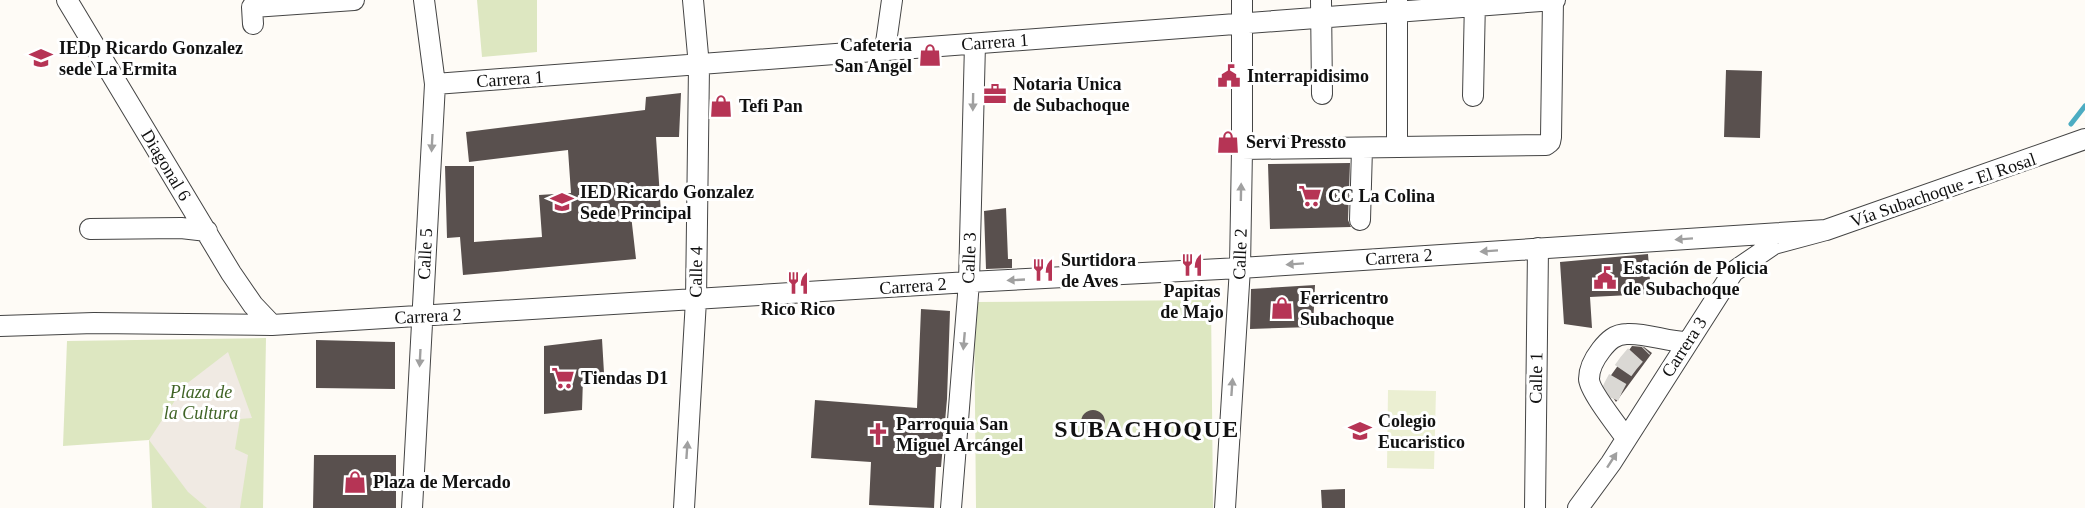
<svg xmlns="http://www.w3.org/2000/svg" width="2085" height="508" viewBox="0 0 2085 508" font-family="Georgia,serif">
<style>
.green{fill:#dde7c1}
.pitch{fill:#ebefd2}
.plaza{fill:#f0eae3}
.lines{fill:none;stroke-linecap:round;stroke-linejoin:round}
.stream{stroke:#4cacc2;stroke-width:5}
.building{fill:#59504e}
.minor-tunnel{stroke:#dad8d4;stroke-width:20;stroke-dasharray:20 10;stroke-linecap:butt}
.minor-casing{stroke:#444;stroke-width:22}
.minor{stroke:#fff;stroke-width:20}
.oneway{fill:#a0a0a0}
.labels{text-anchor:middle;stroke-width:6;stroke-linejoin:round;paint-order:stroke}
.street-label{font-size:18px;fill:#111;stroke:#fff}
.poi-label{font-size:18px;font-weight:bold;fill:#111;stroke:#fff;text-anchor:start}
.park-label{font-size:18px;font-style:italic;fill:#406426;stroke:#fff}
.district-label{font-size:24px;font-weight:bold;letter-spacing:1.5px;fill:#111;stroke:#fff}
</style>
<rect width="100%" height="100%" fill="#fefbf6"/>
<path class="green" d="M477 0H537V52L482 57Z
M1211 300 1213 508H976L974 302Z
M266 338 263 508H152L149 440 63 446 67 341Z"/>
<path class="pitch" d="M1388 390 1436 391 1434 469 1387 468Z"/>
<path class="plaza" d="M228 352 252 418 240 419 235 449 248 455 240 508H207L188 492 149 440 185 385Z"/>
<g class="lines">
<path class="stream" d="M2071 124 2085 106"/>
</g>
<path class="building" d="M1726 70 1762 71 1760 138 1724 137Z
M681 93 679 137H656L661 213 631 215 636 259 463 275 460 237 447 238 445 166H474V242L542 237 539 195 571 193 568 150 469 162 466 132 645 110 646 97Z
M1350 163 1348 220 1351 227 1270 229 1268 164Z
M1006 208 1008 259H1012V268L986 269 984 211Z
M1648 254 1651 294 1590 297 1592 328 1564 324 1560 262Z
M1315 285 1313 327 1250 329 1251 289Z
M921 309 950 311 947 399 941 467H936L934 508 869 505 871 462 811 458 815 400 917 408Z
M602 339 604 373 583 378 582 410 544 414V346Z
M316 340 395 342V389L316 388Z
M1632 346 1644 347 1652 353 1616 402 1604 385Z
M1081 422a12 12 0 1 1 24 0a12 12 0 1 1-24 0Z
M314 455H396V508H313Z
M1345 489V508H1322L1321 490Z"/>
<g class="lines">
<path class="minor-tunnel" d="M1609 397C1617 377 1628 362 1643 347"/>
<g class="minor-casing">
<path id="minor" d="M67 0 231 273 253 305 272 325
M1321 0 1322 94
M1397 0V147
M253 24 252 7 354 0
M885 50 892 0
M435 84C808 59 1181 28 1555 0
M1473 96 1475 0
M1242 149 1546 145 1550 142 1551 137 1553 0
M1360 220 1362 148
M90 229 181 228 207 231
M0 326 94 323 272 325 969 282 1240 268 1826 230
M1626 438C1618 427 1589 390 1589 379 1589 368 1594 359 1601 350 1608 341 1615 334 1627 334 1648 333 1667 342 1687 342
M412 508 435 84 424 0
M684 508 696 300 699 66 693 0
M951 508 969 282 975 44
M1225 508 1240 268 1242 149V0
M1535 508 1538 248
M1578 508 1611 463 1733 272 1774 244 1826 230 2085 139"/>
</g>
<use href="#minor" class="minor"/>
</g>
<defs><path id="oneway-solid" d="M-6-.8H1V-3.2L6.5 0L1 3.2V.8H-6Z" transform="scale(1.5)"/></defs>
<g class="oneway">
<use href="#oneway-solid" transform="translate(973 102) rotate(91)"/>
<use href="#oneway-solid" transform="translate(432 143) rotate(93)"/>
<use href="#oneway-solid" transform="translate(1241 192) rotate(-89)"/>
<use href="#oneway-solid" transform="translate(1684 239) rotate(176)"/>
<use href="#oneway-solid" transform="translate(1489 251) rotate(176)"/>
<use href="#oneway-solid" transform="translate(1295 264) rotate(176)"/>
<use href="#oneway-solid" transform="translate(1016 280) rotate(177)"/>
<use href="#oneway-solid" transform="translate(964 341) rotate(95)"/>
<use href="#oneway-solid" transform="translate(420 358) rotate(93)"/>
<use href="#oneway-solid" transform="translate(1232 387) rotate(-86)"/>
<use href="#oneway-solid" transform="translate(687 450) rotate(-86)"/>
<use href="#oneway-solid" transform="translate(1612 460) rotate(-57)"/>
</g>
<defs>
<g id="shop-bare" transform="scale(1.8)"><path d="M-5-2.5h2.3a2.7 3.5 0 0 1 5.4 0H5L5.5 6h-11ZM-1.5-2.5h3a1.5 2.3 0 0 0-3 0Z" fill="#b63455" stroke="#fff" stroke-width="2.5" paint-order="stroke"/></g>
<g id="school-bare" transform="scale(1.8)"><path d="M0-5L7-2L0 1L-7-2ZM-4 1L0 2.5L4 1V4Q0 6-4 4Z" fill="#b63455" stroke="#fff" stroke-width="2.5" paint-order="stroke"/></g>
<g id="civic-bare" transform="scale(1.8)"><path d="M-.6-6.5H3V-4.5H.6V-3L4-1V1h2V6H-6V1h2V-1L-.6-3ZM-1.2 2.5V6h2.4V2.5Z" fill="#b63455" stroke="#fff" stroke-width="2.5" paint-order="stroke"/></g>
<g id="office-bare" transform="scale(1.8)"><path d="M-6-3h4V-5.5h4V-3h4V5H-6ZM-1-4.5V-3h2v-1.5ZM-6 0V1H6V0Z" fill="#b63455" stroke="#fff" stroke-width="2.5" paint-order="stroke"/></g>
<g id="supermarket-bare" transform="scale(1.8)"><path d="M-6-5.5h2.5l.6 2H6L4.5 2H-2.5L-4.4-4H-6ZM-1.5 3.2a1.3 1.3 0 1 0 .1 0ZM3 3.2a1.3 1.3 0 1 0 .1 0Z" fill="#b63455" stroke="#fff" stroke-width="2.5" paint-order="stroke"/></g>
<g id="restaurant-bare" transform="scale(1.8)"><path d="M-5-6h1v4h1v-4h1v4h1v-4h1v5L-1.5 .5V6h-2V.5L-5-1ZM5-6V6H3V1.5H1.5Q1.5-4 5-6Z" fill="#b63455" stroke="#fff" stroke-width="2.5" paint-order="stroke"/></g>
<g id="church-bare" transform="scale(1.8)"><path d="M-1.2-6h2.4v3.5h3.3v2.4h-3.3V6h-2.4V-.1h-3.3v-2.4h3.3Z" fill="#b63455" stroke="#fff" stroke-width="2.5" paint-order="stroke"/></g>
</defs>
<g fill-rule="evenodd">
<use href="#shop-bare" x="930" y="55"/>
<use href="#school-bare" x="41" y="58"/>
<use href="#civic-bare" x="1229" y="76"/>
<use href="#office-bare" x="995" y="94"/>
<use href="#shop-bare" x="721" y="106"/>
<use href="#shop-bare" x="1228" y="142"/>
<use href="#supermarket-bare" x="1310" y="196"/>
<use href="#school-bare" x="562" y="202"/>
<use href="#restaurant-bare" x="1192" y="265"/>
<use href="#restaurant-bare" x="1043" y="270"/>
<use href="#civic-bare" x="1605" y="278"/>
<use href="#restaurant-bare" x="798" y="283"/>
<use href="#shop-bare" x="1282" y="308"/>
<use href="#supermarket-bare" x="563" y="378"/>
<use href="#school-bare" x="1360" y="431"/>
<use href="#church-bare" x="878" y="434"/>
<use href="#shop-bare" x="355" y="482"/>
</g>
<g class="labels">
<g class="street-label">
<text transform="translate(995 42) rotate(-4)" y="6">Carrera 1</text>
<text transform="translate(510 79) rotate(-4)" y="6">Carrera 1</text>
<text transform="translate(166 165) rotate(59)" y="6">Diagonal 6</text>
<text transform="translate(1943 190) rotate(-19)" y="6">Vía Subachoque - El Rosal</text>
<text transform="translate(425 254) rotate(-87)" y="6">Calle 5</text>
<text transform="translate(1240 254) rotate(-88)" y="6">Calle 2</text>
<text transform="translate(1399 257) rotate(-4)" y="6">Carrera 2</text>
<text transform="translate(969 258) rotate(-88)" y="6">Calle 3</text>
<text transform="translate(696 272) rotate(-89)" y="6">Calle 4</text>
<text transform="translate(913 286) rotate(-4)" y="6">Carrera 2</text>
<text transform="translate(428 316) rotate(-3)" y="6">Carrera 2</text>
<text transform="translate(1684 347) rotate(-57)" y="6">Carrera 3</text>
<text transform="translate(1536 378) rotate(-89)" y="6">Calle 1</text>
</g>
<g class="poi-label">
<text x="912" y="51" text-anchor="end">Cafeteria<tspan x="912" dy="21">San Angel</tspan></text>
<text x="59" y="54">IEDp Ricardo Gonzalez<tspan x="59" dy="21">sede La Ermita</tspan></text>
<text x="1247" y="82">Interrapidisimo</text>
<text x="1013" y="90">Notaria Unica<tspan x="1013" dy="21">de Subachoque</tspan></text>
<text x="739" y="112">Tefi Pan</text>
<text x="1246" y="148">Servi Pressto</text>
<text x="580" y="198">IED Ricardo Gonzalez<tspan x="580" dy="21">Sede Principal</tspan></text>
<text x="1328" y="202">CC La Colina</text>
<text x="1061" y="266">Surtidora<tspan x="1061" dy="21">de Aves</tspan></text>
<text x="1623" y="274">Estación de Policia<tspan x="1623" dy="21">de Subachoque</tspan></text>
<text x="1192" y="297" text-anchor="middle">Papitas<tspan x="1192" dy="21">de Majo</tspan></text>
<text x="1300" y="304">Ferricentro<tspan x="1300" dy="21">Subachoque</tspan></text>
<text x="798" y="315" text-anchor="middle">Rico Rico</text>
<text x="581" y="384">Tiendas D1</text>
<text x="1378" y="427">Colegio<tspan x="1378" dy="21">Eucaristico</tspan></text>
<text x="896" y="430">Parroquia San<tspan x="896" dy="21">Miguel Arcángel</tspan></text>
<text x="373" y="488">Plaza de Mercado</text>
</g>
<g class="park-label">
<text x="201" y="398">Plaza de<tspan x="201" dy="21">la Cultura</tspan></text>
</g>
<g class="district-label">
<text x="1147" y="437">SUBACHOQUE</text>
</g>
</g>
</svg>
